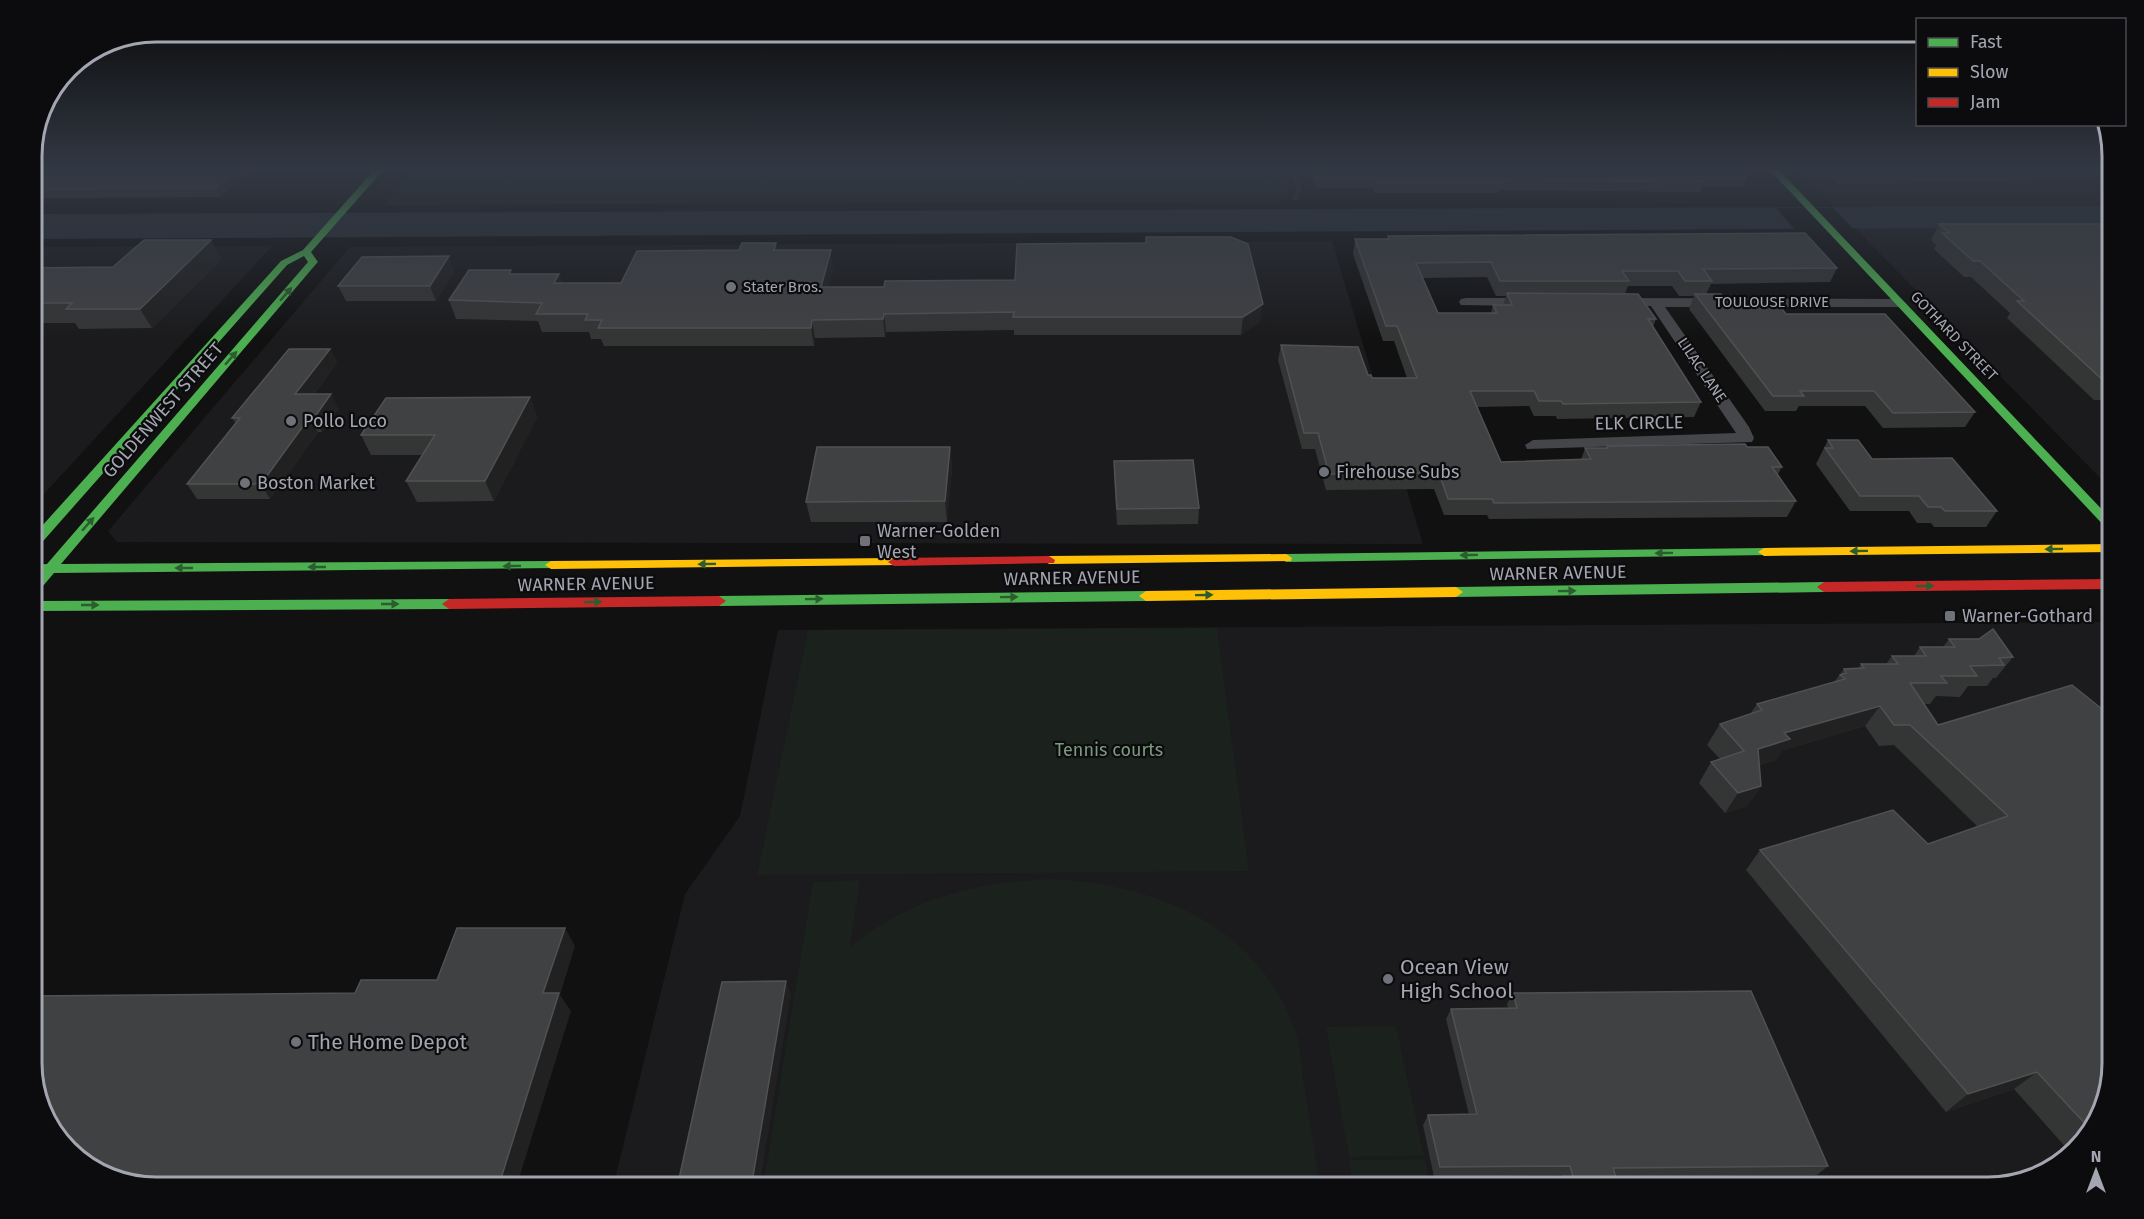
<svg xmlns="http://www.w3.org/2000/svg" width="2144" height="1219" viewBox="0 0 2144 1219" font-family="'Fira Sans',sans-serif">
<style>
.built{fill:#1b1b1d}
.green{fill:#1b211c}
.water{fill:#292f35}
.pier{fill:#111}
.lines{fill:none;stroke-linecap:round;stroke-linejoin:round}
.stream{stroke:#292f35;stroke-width:5}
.street{fill:#45464a;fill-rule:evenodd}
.fast{fill:#4caf50;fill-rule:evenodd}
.slow{fill:#ffc107;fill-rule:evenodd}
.jam{fill:#c62828;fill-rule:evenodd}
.wall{fill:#343535;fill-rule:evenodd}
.shaded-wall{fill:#212121}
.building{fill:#404143;stroke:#505154;stroke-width:1.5}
.oneway{fill:#2c5d2e}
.poi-dot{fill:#707279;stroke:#0c0b0d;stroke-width:2}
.labels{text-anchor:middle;stroke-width:4.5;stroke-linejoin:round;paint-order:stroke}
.far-poi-label{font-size:15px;fill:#a3a6b1;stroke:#0c0b0d;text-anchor:start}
.far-street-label{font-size:15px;fill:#a3a6b1;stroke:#0c0b0d}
.street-label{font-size:18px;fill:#a3a6b1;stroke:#0c0b0d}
.poi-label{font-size:18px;fill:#a3a6b1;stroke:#0c0b0d;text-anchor:start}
.park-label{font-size:18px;fill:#7c9b80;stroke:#0c0b0d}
.near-poi-label{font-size:21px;fill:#a3a6b1;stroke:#0c0b0d;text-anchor:start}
.rim{fill:none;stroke:#a3a6b1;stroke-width:3}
</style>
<rect width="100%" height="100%" fill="#111"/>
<path class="built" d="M1796 168H2112V490Z
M1332 241 1423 544 117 542 108 531 350 247Z
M272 246 32 507V247Z
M2112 622V1064L2096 1125 2051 1171 1989 1187H613L685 894 740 816 778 630Z"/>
<path class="green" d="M415 168H1282L1290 195 1279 201 385 205Z
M1217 628 1249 871 757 875 808 630Z
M1051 879C1154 884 1258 924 1295 1030 1301 1045 1301 1063 1303 1079 1309 1115 1315 1151 1320 1187H763L813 882 860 880 850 947C908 899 977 882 1051 879Z
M1396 1026 1424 1156 1349 1157 1326 1027Z
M1425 1159 1431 1187H1353L1349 1160Z"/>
<path class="water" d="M2112 206V227L32 239V214Z"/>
<path class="pier" d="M1776 208H1833L1855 231H1796Z"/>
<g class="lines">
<path class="stream" d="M1294 168 1299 188 1295 198"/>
<path class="street" d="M1466 298H1529L1536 302 1529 306 1461 305 1459 302 1461 299Z
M1619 298 1899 299 1906 303 1899 307H1665L1749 427 1754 438 1752 442 1527 449 1525 445 1533 440 1736 433 1651 306 1614 305 1612 302Z"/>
<path class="fast" d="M376 168H385L311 252 318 262 316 264 61 564 551 561 557 565 556 568 54 573 37 593 32 595V582L39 573H32V565L47 564 308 262 304 256 287 265 37 548 32 549V537L281 261 303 250Z
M1768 168H1777L2112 520V531L2108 530Z
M1764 548 1770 552 1769 555 1286 562 1280 558 1286 554Z
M1824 582 1831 587 1824 592 1456 597 1449 592 1456 587Z
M1146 591 1153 596 1146 601 719 606 712 601 719 596Z
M449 599 456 604 449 609 32 611V601Z"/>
<path class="slow" d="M2112 544V552L1764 556 1758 552 1764 548Z
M1286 554 1292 558 1291 561 1049 564 1043 560 1049 556Z
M894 558 900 562 899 565 551 569 545 565 551 561Z
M1456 587 1463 592 1456 597 1146 601 1139 596 1146 591Z"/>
<path class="jam" d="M1049 556 1055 560 1054 563 894 566 888 562 894 558Z
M2112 579V589L1824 592 1817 587 1824 582Z
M719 596 726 601 719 606 449 609 442 604 449 599Z"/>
</g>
<path class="wall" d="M32 168H252L221 197 32 198Z
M1305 168H1738L1747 177 1743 187H1702L1700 192 1499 190 1498 193H1375L1373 188H1316L1311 174H1307Z
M1822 168H2038L2030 181 1838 184Z
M1939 224H2112V410L2102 400H2094L2007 318 2010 313 1971 277H1964L1934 249 1936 245 1931 240Z
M1388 236 1837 268 1830 282 1711 284 1706 294 1730 306 1786 314 1975 412 1965 427 1883 428 1865 406H1799L1796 411H1765L1689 309 1694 296H1679L1672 286H1628L1625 294 1656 319 1653 327 1701 402 1694 417 1557 419 1556 416H1534L1529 406 1477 407 1501 462 1581 460 1585 448H1606L1607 446 1747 447 1782 467 1778 474 1796 501 1787 517 1489 519 1487 515H1444L1434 489 1326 490 1315 449H1302L1278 360 1281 345 1368 375 1372 378H1407L1394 341H1383L1353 254 1355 239H1388ZM1487 277 1496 296H1506L1503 305H1493L1491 313H1438L1423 278Z
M1146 237 1260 322 1241 335H1014V330L886 332 885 337 815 338 814 346H604L601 339H591L589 332H542L538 321 456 319 449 300 512 274H559L562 283H621L777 250 833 268 828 287H884L1015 280 1145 243Z
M32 247H34L47 266V267H113L222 259 152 328 79 329 75 323H32Z
M454 271 436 301H346L338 286Z
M330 349 337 363 314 394 339 408 322 432H318L270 499H197L187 484 236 424 232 418Z
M530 397 537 417 494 501 417 502 406 481 422 455H371L361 435Z
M1828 440 1872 459 1997 511 1986 527H1934L1931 523H1917L1909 511H1850L1816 464Z
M950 447 952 468 947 522H811L806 502Z
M1114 461 1199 508 1198 524 1117 525 1114 476Z
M1949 639 2013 657 1996 678H1993L1987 686H1968L1960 697 1936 696 1930 704H1924L1938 725 2072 685 2096 1125 2070 1152 2014 1089 1946 1112 1746 870 1760 850 1928 844 1978 827 1894 745 1879 746 1865 726 1783 750 1776 760 1759 765 1761 786 1747 806 1725 813 1699 783 1711 762 1720 759 1707 745 1720 724 1750 714 1757 704 1834 682 1844 669H1858L1861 664H1886L1892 656H1914L1920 647H1943Z
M1513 993 1828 1166 1817 1175 1616 1177 1619 1187H1566L1562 1175 1434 1177 1423 1125 1428 1115H1469L1446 1019 1451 1009 1508 1008 1507 1004Z"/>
<path class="shaded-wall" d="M237 168H252L221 197 216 188Z
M211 240 222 259 152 328 140 309Z
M34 247 47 266 46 267 54 279H32V249Z
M831 250 833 268 824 305 821 287Z
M449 256 454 271 436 301 430 286Z
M559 274 565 292 554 283Z
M1263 304 1260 322 1241 335 1243 317Z
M884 314 886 332 885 337 883 319Z
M812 320 815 338 814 346 811 328Z
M330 349 337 363 303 408 295 394Z
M331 394 339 408 322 432 314 418Z
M530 397 537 417 494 501 485 481Z
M309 418 318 432 270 499 261 484Z
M950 447 952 468 947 522 945 501Z
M1880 706 1865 726 1783 750 1776 760 1744 769 1758 749 1784 733Z
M1761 786 1747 806 1725 813 1738 793Z
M565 928 575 946 560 995 571 1011 516 1188H498L543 993Z
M786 981 791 995 759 1188H751Z
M2037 1072 2014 1089 1946 1112 1968 1094Z"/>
<path class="building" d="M32 168H237L216 188 32 189Z
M1314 168H1738L1747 177H1699L1703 182 1499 180 1501 183 1377 184 1375 178 1318 179Z
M1843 168H1975L1845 171Z
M1939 224H2112V383H2106L2017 301H2024L1980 261H1973L1942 233H1949Z
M1805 233 1837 268 1703 269 1712 281H1685L1678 271H1622L1629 281H1500L1491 262 1416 263 1438 313H1497L1493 305H1512L1507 293 1638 294 1656 319H1648L1701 402 1563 404 1561 401H1539L1534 391H1470L1501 462 1591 459 1585 448H1608L1607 446 1745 444 1747 447H1768L1782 467H1772L1796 501 1494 503 1492 499H1448L1439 473 1329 474 1318 433H1304L1281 345 1358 347 1368 375H1371L1372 378H1417L1397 326H1386L1355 239H1389L1388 236Z
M1146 237H1231L1248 244 1263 304 1243 317H1013L1014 312 884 314 883 319 812 320 811 328H598L602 320H585L588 314H536L542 303 449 300 469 270H511L509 274H559L554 283H621L637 251 739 250 742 243H776L774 250H831L821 287H884L885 281 1015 280 1017 244 1146 243Z
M144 240H211L140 309H66L72 303H32V260H41L32 268 113 267Z
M449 256 430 286H338L362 257Z
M1695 294H1721L1730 306H1780L1786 314H1885L1975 412 1893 413 1874 391H1800L1804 396H1773Z
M289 349H330L295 394H331L314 418H309L261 484H187L240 418H232Z
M530 397 485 481H406L435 435H361L386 398Z
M1828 440H1858L1872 459 1952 458 1997 511H1945L1941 507H1928L1919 496H1860L1825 448H1833Z
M817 447H950L945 501 806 502Z
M1193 460 1199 508 1117 509 1114 461Z
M1993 629 2013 657 1999 658 2004 665 1970 666 1977 676H1941L1947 683H1910L1938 725 2072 685 2112 717V1064L2096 1125 2091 1130 2037 1072 1968 1094 1760 850 1893 810 1928 844 2008 816 1910 725H1894L1880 706 1784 733 1790 739 1758 749 1761 786 1738 793 1711 762 1744 751 1720 724 1762 710 1757 704 1845 679 1840 675 1846 673 1844 669 1864 668 1861 664H1898L1892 656H1926L1920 647H1955L1949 639H1979Z
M457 928H565L543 993H559L498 1188H156L94 1171 48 1126 32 1071V996L355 993 361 980H437Z
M786 981 751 1188H677L722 982Z
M1751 991 1828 1166 1613 1168 1619 1187H1576L1570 1166 1440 1167 1428 1115 1477 1114 1451 1009 1517 1008 1513 993Z"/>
<defs><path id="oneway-solid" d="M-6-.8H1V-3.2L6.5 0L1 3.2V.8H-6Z" transform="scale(1.5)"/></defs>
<g class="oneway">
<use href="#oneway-solid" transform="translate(286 294) rotate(-49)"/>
<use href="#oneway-solid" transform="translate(231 358) rotate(-49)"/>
<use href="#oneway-solid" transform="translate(88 524) rotate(-49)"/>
<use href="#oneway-solid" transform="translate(2054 549) rotate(179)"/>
<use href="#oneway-solid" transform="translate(1859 551) rotate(179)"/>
<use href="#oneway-solid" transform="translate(1664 553) rotate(179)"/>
<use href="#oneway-solid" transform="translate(1469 555) rotate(179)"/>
<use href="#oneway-solid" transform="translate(707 564) rotate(179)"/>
<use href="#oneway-solid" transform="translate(512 566) rotate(179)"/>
<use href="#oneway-solid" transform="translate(317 567) rotate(180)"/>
<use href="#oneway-solid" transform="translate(184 568) rotate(180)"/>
<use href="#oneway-solid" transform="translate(1925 586) rotate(-1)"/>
<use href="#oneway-solid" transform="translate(1567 591) rotate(-1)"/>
<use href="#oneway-solid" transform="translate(1204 595) rotate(-1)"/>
<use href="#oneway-solid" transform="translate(1009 597) rotate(-1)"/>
<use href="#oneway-solid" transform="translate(814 599) rotate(-1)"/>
<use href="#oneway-solid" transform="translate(593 602) rotate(-1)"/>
<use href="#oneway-solid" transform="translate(390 604)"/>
<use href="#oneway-solid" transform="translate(90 605)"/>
</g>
<linearGradient id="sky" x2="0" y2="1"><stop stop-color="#090909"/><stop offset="0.5" stop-color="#323843"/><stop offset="1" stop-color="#323843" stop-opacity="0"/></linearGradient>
<rect width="2144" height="339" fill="url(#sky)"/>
<g class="poi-dot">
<circle cx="731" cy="287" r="6"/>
<circle cx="291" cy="421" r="6"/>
<circle cx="1324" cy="472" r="6"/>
<circle cx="245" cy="483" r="6"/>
<rect x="859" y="535" width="12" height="12" rx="3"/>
<rect x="1944" y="610" width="12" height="12" rx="3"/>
<circle cx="1388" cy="979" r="6"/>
<circle cx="296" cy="1042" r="6"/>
</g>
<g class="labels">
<g class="far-poi-label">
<text x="743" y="292">Stater Bros.</text>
</g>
<g class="far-street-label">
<text x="1772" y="307">TOULOUSE DRIVE</text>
<text transform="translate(1954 336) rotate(46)" y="5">GOTHARD STREET</text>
<text transform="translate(1702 370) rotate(56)" y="5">LILAC LANE</text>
</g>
<g class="street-label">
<text transform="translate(163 410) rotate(-49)" y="6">GOLDENWEST STREET</text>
<text transform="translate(1639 423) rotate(-1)" y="6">ELK CIRCLE</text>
<text transform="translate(1558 573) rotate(-1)" y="6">WARNER AVENUE</text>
<text transform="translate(1072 578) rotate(-1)" y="6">WARNER AVENUE</text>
<text transform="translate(586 584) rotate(-1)" y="6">WARNER AVENUE</text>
</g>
<g class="poi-label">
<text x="303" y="427">Pollo Loco</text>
<text x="1336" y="478">Firehouse Subs</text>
<text x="257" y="489">Boston Market</text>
<text x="877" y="537">Warner-Golden<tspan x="877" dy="21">West</tspan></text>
<text x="1962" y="622">Warner-Gothard</text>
</g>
<g class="park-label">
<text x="1109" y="756">Tennis courts</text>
</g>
<g class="near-poi-label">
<text x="1400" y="974">Ocean View<tspan x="1400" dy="24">High School</tspan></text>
<text x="308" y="1049">The Home Depot</text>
</g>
</g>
<path d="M0 0H2144V1219H0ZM156 42H1988A114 114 0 0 1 2102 156V1063A114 114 0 0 1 1988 1177H156A114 114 0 0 1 42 1063V156A114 114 0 0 1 156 42Z" fill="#0c0b0d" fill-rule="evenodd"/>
<path class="rim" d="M156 42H1988A114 114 0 0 1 2102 156V1063A114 114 0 0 1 1988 1177H156A114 114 0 0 1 42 1063V156A114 114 0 0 1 156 42Z"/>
<rect x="1916" y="18" width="210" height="108" fill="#0c0b0d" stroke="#48494f" stroke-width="1.5"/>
<rect x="1928" y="38" width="30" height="9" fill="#4caf50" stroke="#48494f" stroke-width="1.5"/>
<text x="1970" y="48" font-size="18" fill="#a3a6b1">Fast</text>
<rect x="1928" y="68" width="30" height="9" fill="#ffc107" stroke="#48494f" stroke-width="1.5"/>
<text x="1970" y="78" font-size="18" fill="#a3a6b1">Slow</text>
<rect x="1928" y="98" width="30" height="9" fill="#c62828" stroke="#48494f" stroke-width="1.5"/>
<text x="1970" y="108" font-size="18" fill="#a3a6b1">Jam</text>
<g transform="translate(2096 1171)" stroke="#0c0b0d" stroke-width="4.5" paint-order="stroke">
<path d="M0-4.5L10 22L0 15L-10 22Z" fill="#a3a6b1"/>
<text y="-9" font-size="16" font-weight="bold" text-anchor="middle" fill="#a3a6b1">N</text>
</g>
</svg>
